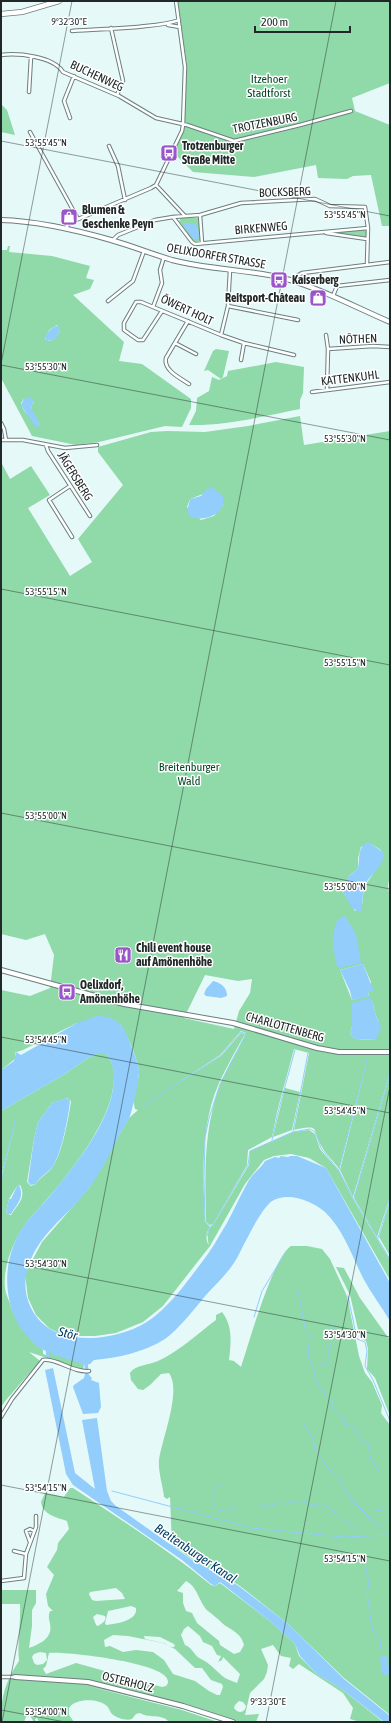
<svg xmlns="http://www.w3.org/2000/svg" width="391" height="1723" viewBox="0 0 391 1723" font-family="'Asap Condensed',sans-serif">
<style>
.green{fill:#90d9a8;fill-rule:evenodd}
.water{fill:#92cdfc}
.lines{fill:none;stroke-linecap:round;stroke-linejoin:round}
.stream{stroke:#92cdfc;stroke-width:1}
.canal{stroke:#92cdfc;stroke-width:3.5}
.street-casing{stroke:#6c7e7e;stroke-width:4.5}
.secondary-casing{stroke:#6c7e7e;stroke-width:6}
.primary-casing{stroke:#6c7e7e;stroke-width:6}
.street{stroke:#fff;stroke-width:2.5}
.secondary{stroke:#fff;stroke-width:4}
.primary{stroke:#fff;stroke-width:4.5}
.ticks{fill:none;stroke:#212828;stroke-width:1;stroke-opacity:0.45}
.labels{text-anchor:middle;stroke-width:3;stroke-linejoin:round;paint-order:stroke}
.street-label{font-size:12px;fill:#212828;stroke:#fff}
.park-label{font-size:12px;fill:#034624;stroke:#fff}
.poi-label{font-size:12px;font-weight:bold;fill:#212828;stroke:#fff;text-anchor:start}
.water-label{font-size:13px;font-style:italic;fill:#003d62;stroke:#fff}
.ticks-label{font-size:10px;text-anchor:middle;fill:#212828;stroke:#fff;stroke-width:3;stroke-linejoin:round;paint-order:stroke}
</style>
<rect width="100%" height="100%" fill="#e5f9f9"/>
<path class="green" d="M177 1H390V83L352 98 355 111 390 125V226H382L371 175 353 176 347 179 318 178 316 165 254 177 193 172 174 153 183 129 187 66Z
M1 104 7 110 15 135 1 132Z
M181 218H199L201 240 197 242 192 240 179 221Z
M353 230H366V237L336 233Z
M8 246H10L9 252 52 256 90 266 86 278 94 280 90 289 73 295 124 342 119 361 142 364 191 399V408L182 427 165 426 99 442 76 445 32 436 1 378V250H7ZM57 325 60 331 55 339 49 341 45 339 49 330ZM24 399 34 403 31 405 32 412 40 425C33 419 23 413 21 403Z
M216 349 229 351 223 377 221 379 208 370 204 371 213 351Z
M276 362 304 367 303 393 300 400V409C264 416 226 426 189 425L196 411 197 398 209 391 212 377 219 380 227 376 228 371Z
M300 416 304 445 390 431V876L388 885 390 901V1072L353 1197 340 1170 367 1061 339 1169C334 1162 326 1154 322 1147 311 1129 322 1124 294 1130L309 1053 294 1049 277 1112 272 1137 248 1150 247 1165 213 1224 210 1225 206 1222C205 1173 203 1131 220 1085 227 1067 238 1050 246 1033L241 1031 220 1055 175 1085 221 1056 241 1033 245 1034C236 1050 227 1066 219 1083 200 1126 203 1176 205 1222L210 1227C206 1232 205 1240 209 1245 207 1239 207 1229 213 1225L249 1165 250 1151 293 1132 309 1130 315 1134 320 1149 339 1171 353 1199 390 1260V1280L326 1168 309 1158 291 1154 274 1156 264 1160 245 1184 210 1246 163 1306 143 1322 116 1333 95 1336H75L59 1333 49 1328 36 1315 28 1298 25 1274 42 1242 89 1188 129 1118 138 1110 135 1109C131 1096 139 1084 139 1071 138 1060 127 1033 120 1024L77 1023 23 1050 17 1052 13 1051 16 1052 15 1054V1059L1 1070V990L30 996 50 988 54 955 45 934 26 940 1 934V462L10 479 31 466 50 495 28 508 70 576 92 562 78 539 123 485 98 452V447L151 432 167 431 205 432 248 426ZM203 494 223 505 214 516 201 520 187 507 190 499ZM371 844 381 850 373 874 364 887 362 905 355 911 343 892 349 876 358 868V858L361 847ZM363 964 371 982 368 992 369 996 352 1000 340 970ZM205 975 238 981 252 979 250 993 239 1011 234 1029 184 1018ZM370 999 373 1003 375 1013 379 1022 375 1040 355 1039 350 1034 352 1027 353 1007Z
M97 1054H106C115 1064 115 1076 113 1088 108 1124 71 1172 47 1199 42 1206 35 1212 29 1219 15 1236 0 1270 6 1293 7 1297 10 1302 11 1307 18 1325 27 1338 43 1350V1354L49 1356V1352L51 1351 53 1354 80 1362 84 1365 83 1370 29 1352 40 1361 6 1400 1 1407V1181L15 1123 1 1177V1111L65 1074 88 1058ZM67 1098 71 1101C69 1116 62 1154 53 1166 49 1173 41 1176 36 1184L31 1186 27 1182 34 1139 38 1122 52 1103ZM20 1185C27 1198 17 1205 11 1215L8 1214 6 1212 9 1199 17 1186Z
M390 1074V1197L377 1237 354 1198Z
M285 1088 300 1092 292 1130 273 1137Z
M390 1201V1256L379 1237Z
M291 1246H307L322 1249 330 1259 347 1296 359 1356 365 1373 372 1382 382 1405 381 1413 390 1425V1715L344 1678 287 1623 240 1586 219 1573 196 1562 172 1545 170 1497 167 1499 164 1497C163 1486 158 1472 159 1460 162 1439 182 1390 169 1373L161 1374 150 1385 143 1390 138 1389 131 1380 130 1373C135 1365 149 1365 158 1361 180 1351 197 1334 216 1320V1315L222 1312C233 1326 231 1343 229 1360L234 1361 241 1367C249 1343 273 1257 291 1246Z
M336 1267 344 1268 360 1298 390 1340V1416L375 1378 367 1369 368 1349 366 1341 360 1338 350 1295Z
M70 1488H73C120 1519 167 1549 211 1585L215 1586 220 1583 271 1622 295 1644 299 1656 317 1674 343 1690 383 1722H360L350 1719 353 1708 343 1693 299 1664 293 1669 289 1666 291 1658 281 1656 273 1645 261 1649 268 1665 267 1672 264 1679 250 1693 245 1715 259 1714 256 1722 218 1720 176 1707 88 1686 182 1710 218 1722H169C162 1713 149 1719 140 1713L136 1714 132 1719C126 1721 117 1718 112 1714 110 1712 109 1708 107 1706 98 1698 75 1698 69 1708V1715L74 1722H39L37 1718 35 1719 36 1722H34L30 1716 26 1717 24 1722H1C1 1697 5 1682 19 1661 17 1643 21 1622 20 1604H1V1590H36V1603L32 1610V1626L29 1648C40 1644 53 1638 50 1624 49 1618 48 1617 50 1611H53L48 1606 46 1594 54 1575 47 1567 57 1550 58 1543 69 1529 67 1521C56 1517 43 1515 41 1502L45 1493 64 1497ZM186 1581C198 1587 199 1603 208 1611 213 1615 217 1618 222 1623 230 1630 241 1632 244 1645L240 1652 234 1654 220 1645 219 1641 197 1623 192 1613 186 1611 183 1603V1593L177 1591ZM116 1588 122 1593 125 1599 96 1601 92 1600 89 1594 90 1592ZM131 1606 136 1608C138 1621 116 1624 106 1625L105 1623 108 1611ZM97 1614 105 1616C107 1621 102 1623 98 1626L96 1625 93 1617ZM188 1626 200 1636 203 1642 212 1646 217 1655 221 1656 218 1662 222 1660 223 1657 240 1674 237 1683C233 1681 228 1680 225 1678 217 1672 210 1663 201 1659 194 1656 193 1648 185 1645L181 1635 184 1629ZM113 1635 128 1636 163 1643 175 1649 195 1668H202L211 1680 222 1684 223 1687 220 1695H217L209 1691 195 1681 173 1674 164 1660 153 1652 136 1650 123 1652 110 1646 105 1647 104 1640ZM144 1636 160 1637 174 1644 175 1646 172 1648 164 1643 145 1639ZM40 1652 46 1653 47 1660 43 1664 37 1665 34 1663 32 1657 34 1654ZM49 1653C63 1651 185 1664 166 1686L162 1687 76 1663 46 1674 43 1669 46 1666ZM239 1701 243 1702 246 1706C245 1713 238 1714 234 1708L235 1705Z"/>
<path class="water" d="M186 223 195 224C199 230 200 233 198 239L194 240 183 225Z
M56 326H58L60 331 55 340 46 341C44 334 50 329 56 326Z
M30 397 34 401 31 407 40 425 38 427 35 426 21 405 24 399Z
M210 488H213L223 496C227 514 205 522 191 517L187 512 190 499 201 496 207 489Z
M368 842 383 852C386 865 370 874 365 885 362 893 363 903 361 911L359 912 352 908 343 892 347 878 358 868C360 859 357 847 368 842Z
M345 916 356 934 361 963 338 968C333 954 331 932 338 919Z
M363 964 374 992H368L369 997 352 1000 350 991 340 970Z
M213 981C221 983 227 987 227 996L221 998 206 996 204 994 206 989Z
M370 998 373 1003 375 1013 381 1027 376 1040 355 1039 350 1034 352 1027V1003Z
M97 1016C116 1016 124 1024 130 1043 133 1052 139 1063 139 1072 138 1086 134 1103 130 1116 128 1122 123 1128 120 1134 109 1156 97 1180 81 1198 63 1218 42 1234 31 1259 24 1275 23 1292 31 1308 40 1326 55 1334 74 1337 100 1341 135 1333 155 1316 171 1303 184 1286 196 1270 205 1258 214 1246 221 1233 228 1222 234 1209 240 1197 244 1190 247 1182 252 1176 257 1170 262 1167 265 1161L275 1157 279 1158 281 1156 288 1157 290 1156H297L326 1168 390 1283V1321C381 1306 371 1293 363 1278 352 1256 343 1229 325 1212 313 1201 288 1191 272 1201 260 1210 245 1243 237 1258 229 1272 217 1283 206 1295 195 1308 179 1329 165 1339 145 1352 117 1358 94 1360L90 1364 85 1365 52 1354V1352C39 1352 28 1337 20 1327 0 1294 4 1250 28 1220 35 1212 43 1205 49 1197 73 1168 107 1127 113 1089 114 1077 115 1064 106 1054H97L88 1058 65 1074 1 1111V1070L14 1061 16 1052 21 1055 77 1023Z
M66 1098 70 1100C69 1115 61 1155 53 1166 48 1173 40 1176 36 1184L31 1185 28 1182 34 1139 38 1122 52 1103Z
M19 1185C25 1198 17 1204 11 1214H8L6 1212 9 1199H11L17 1186Z
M53 1368 75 1473 95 1489 82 1420 97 1418 107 1491 111 1501 116 1506 195 1562 218 1573 240 1587 287 1623 344 1679 390 1716V1722H384L343 1690 317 1674 300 1656 295 1644 271 1622 220 1582 215 1586 211 1584 182 1560 73 1485 66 1474 45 1370Z
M87 1373 92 1378 91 1380 99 1383 101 1407 98 1413 83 1414 73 1387 74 1385 84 1378 85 1374Z
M383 1655 387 1657 390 1674 384 1675 382 1673 380 1659Z"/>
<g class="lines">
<path class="stream" d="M143 1106 220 1056 241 1032 246 1034 220 1084 209 1118 205 1138 204 1178 205 1222 210 1226
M293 1131 308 1053
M272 1140 278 1112 295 1050
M339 1170 367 1060
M1 1180 15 1121
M354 1197 390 1073
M207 1236 209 1229 213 1224 248 1165 250 1151 293 1132 310 1129 315 1132 321 1148 339 1171 353 1198 390 1259
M378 1238 390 1199
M298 1291 306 1333 310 1334C310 1342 307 1349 309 1358 312 1366 315 1368 314 1377L326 1397 333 1403V1410L345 1418 344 1424C353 1424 359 1431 360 1439L368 1444 371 1460 379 1471
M348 1296 357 1339 365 1342 367 1351 365 1366 373 1380 390 1421
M254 1317 262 1291 284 1255
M315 1369 319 1365H325L328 1361C327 1351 330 1348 332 1340 333 1332 332 1325 331 1317
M303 1422 313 1439 315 1449 328 1468 338 1477 348 1496 373 1521 384 1528
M112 1491 252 1528 343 1537 390 1535
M259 1504 264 1507 277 1503 285 1504 298 1501 314 1505 321 1503 332 1510 343 1520 360 1530
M215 1506C210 1497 215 1491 221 1484
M218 1510 226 1512 236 1506
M375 1511 390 1509
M364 1559 369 1583 367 1593 371 1622 373 1631 380 1640 382 1657"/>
<path class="canal" d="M47 1347 48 1356
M86 1362 87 1377"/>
<g class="street-casing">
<path id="street" d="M168 25 180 27
M111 28 123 81 117 95
M72 31C97 29 121 29 146 26 158 25 168 24 179 20
M1 55C18 53 53 56 63 72L119 96 156 118 187 125 234 141 300 125 351 111
M29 92 31 57
M70 118 64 101 74 76
M30 132 78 219
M109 146 118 166 125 200
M156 185 185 216
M200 215 202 243
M173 217 192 242 195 244 368 228 367 264
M66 228 69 223 151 188 156 185 182 131 183 125 185 67 176 1
M326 233 367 239
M112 241 118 235 155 220 173 217 200 215 241 203 315 199 330 206 365 207 368 228
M164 257 160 270 162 283 153 307 221 335 228 306 230 270
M290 280 302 273 390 262
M333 296 337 286 390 280
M108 301 133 281 144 251
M228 306 298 320
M153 307 141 302H136L124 323V330L138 340H143L162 311
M188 321 166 358C163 370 180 378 189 384
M221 335 244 343 294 355
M326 335 328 349
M175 343 196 354
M241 360 244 343
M327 390 328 349 373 346 390 347
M312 392 390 382
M1 423 4 429 6 440
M1 440H23L65 448 97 445
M46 445 48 451 90 516
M70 486 49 500 72 537
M1 1417 12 1399 43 1360C57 1358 73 1373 89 1371
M30 1542 26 1531 30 1529 34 1531
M14 1551 26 1554
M1 1581 24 1578 26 1554 36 1527V1516
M1 1677H15"/>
</g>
<g class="secondary-casing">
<path id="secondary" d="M1 220C39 221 76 230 111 240 132 246 152 254 172 260 209 270 247 269 283 278 320 288 355 307 390 322
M1 970 124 1004 233 1023 317 1048 339 1052H390
M15 1677 88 1682 183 1706 233 1722"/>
</g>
<g class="primary-casing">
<path id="primary" d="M1 14 22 12 59 1"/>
</g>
<use href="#street" class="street"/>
<use href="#secondary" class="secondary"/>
<use href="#primary" class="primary"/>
</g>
<path class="ticks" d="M1 141 390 216M1 364 72 1M1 365 390 440M1 589 390 665M1 813 390 889M1 1037 390 1113M1 1261 390 1337M1 1485 390 1561M1 1710 65 1722M2 1722 336 1M266 1722 390 1086"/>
<defs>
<g id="bus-square" transform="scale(0.9)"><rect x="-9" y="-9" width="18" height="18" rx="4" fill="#9a55c9" stroke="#fff"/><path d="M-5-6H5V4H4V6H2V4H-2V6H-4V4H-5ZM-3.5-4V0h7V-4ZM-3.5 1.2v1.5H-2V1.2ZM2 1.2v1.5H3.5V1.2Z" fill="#fff"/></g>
<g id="shop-square" transform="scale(0.9)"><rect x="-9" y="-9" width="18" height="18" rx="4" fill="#9a55c9" stroke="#fff"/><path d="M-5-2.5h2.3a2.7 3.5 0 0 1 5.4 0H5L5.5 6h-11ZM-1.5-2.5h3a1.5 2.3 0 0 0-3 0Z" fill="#fff"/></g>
<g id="restaurant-square" transform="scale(0.9)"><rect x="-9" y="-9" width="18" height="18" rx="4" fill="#9a55c9" stroke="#fff"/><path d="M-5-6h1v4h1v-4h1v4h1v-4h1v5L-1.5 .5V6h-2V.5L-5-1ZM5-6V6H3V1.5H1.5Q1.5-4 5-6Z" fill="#fff"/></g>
</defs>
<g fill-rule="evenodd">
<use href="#bus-square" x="169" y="153"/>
<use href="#shop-square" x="69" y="217"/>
<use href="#bus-square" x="279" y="280"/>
<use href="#shop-square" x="318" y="298"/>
<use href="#restaurant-square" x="123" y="955"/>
<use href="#bus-square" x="67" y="992"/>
</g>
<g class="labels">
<g class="street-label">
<text transform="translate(97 76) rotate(25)" y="4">BUCHENWEG</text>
<text transform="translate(265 123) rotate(-11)" y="4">TROTZENBURG</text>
<text transform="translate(285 192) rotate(-2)" y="4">BOCKSBERG</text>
<text transform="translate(261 228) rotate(-5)" y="4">BIRKENWEG</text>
<text transform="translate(216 256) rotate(10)" y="4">OELIXDORFER STRASSE</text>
<text transform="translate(187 310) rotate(25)" y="4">ÖWERT HOLT</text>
<text transform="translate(358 339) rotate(-2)" y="4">NÖTHEN</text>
<text transform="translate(350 378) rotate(-7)" y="4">KATTENKUHL</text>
<text transform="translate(75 476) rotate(58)" y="4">JÄGERSBERG</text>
<text transform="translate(285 1027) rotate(16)" y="4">CHARLOTTENBERG</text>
<text transform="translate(128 1682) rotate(14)" y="4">OSTERHOLZ</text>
</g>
<g class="park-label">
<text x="269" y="83">Itzehoer<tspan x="269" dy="14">Stadtforst</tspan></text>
<text x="189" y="771">Breitenburger<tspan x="189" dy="14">Wald</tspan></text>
</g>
<g class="poi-label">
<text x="182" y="150">Trotzenburger<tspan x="182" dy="14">Straße Mitte</tspan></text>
<text x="82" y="214">Blumen &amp;<tspan x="82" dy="14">Geschenke Peyn</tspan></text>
<text x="292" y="284">Kaiserberg</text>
<text x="305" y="302" text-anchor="end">Reitsport-Château</text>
<text x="136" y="952">Chili event house<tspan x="136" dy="14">auf Amönenhöhe</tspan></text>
<text x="80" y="989">Oelixdorf,<tspan x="80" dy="14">Amönenhöhe</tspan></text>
</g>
<g class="water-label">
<text transform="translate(68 1333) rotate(14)" y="5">Stör</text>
<text transform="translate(196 1553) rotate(34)" y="5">Breitenburger Kanal</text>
</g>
</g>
<g class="ticks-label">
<text x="69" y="25">9°32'30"E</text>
<text x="46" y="146">53°55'45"N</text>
<text x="345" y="218">53°55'45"N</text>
<text x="46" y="370">53°55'30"N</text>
<text x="345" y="442">53°55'30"N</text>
<text x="46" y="595">53°55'15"N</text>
<text x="345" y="666">53°55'15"N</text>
<text x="46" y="819">53°55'00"N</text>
<text x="345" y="890">53°55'00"N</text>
<text x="46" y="1043">53°54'45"N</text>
<text x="345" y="1114">53°54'45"N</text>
<text x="46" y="1267">53°54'30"N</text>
<text x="345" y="1338">53°54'30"N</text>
<text x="46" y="1491">53°54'15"N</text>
<text x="345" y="1562">53°54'15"N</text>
<text x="268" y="1705">9°33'30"E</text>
<text x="46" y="1715">53°54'00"N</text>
</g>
<rect width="391" height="1723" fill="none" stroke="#212828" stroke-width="4"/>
<path d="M255 26v6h95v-6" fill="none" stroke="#212828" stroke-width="2"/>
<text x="261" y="26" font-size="12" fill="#212828" stroke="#ffffff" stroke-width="3" paint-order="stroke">200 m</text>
</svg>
